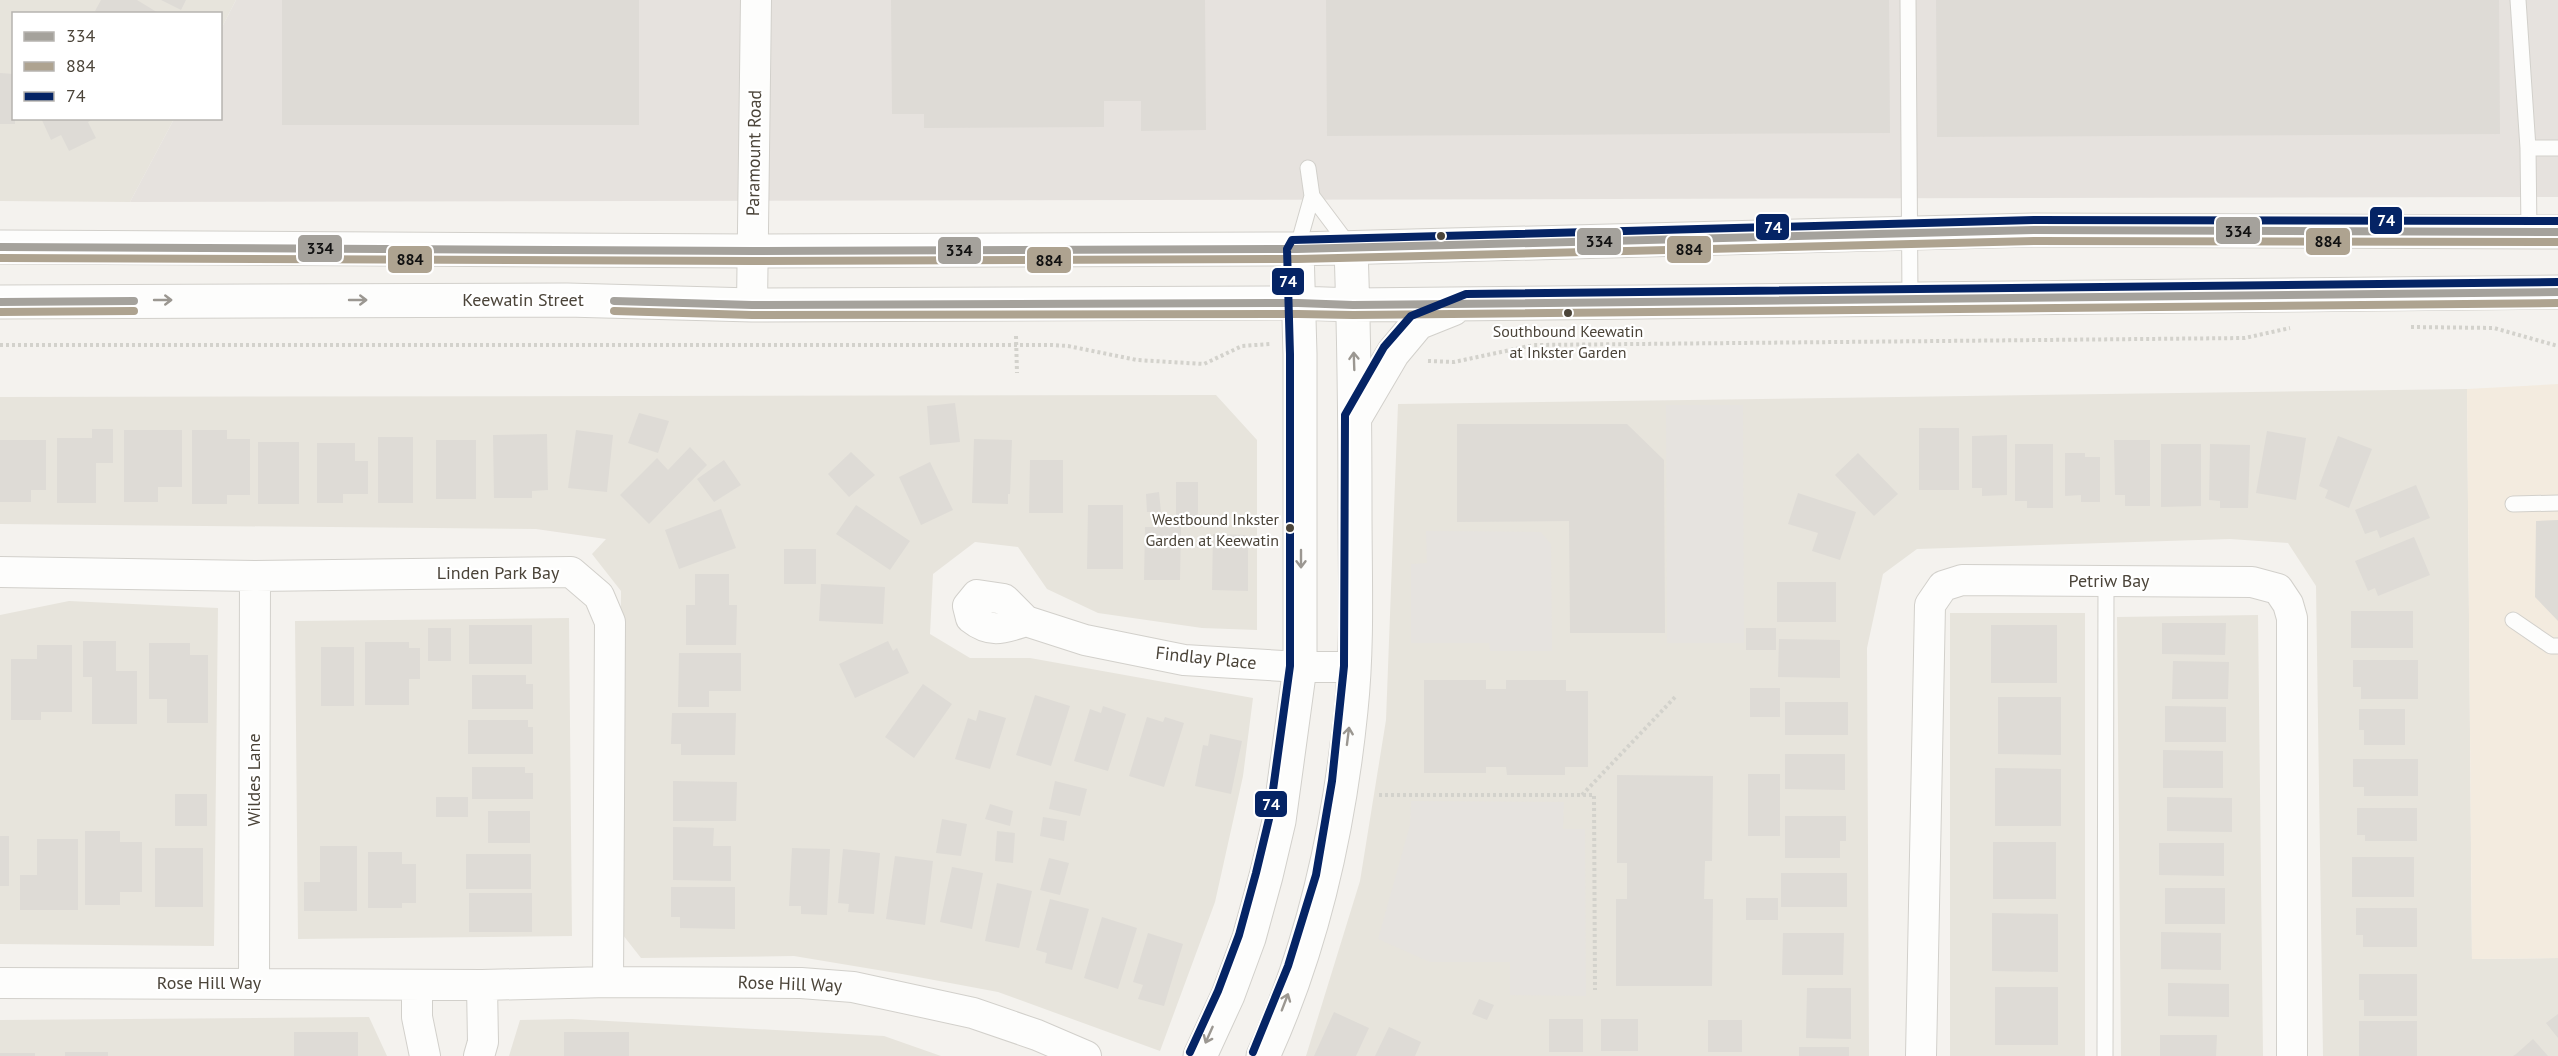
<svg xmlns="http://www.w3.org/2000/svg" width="2558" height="1056" viewBox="0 0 2558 1056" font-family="'PT Sans',sans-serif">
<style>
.residential{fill:#e7e4dc}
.commercial{fill:#f3ebdf}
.industrial{fill:#e6e2de}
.parking{fill:#e6e3df}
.building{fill:#dedbd6}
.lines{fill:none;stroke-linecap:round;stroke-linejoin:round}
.service-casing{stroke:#d2d0cb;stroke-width:17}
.minor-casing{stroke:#d2d0cb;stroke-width:32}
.tertiary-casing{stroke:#d2d0cb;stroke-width:35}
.path{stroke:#d3d2cc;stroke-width:4;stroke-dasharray:3 3;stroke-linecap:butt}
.service{stroke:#fdfdfc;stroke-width:15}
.minor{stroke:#fdfdfc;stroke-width:30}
.tertiary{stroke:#fdfdfc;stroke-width:33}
.bus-1-casing{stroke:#fff;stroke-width:12}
.bus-2-casing{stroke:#fff;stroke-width:12}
.bus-3-casing{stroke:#fff;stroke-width:12}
.bus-1{stroke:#a5a29c;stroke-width:8}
.bus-2{stroke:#aea390;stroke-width:8}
.bus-3{stroke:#052465;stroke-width:8}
.oneway{stroke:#9b9791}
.bus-dot{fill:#4b4439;stroke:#fff;stroke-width:2}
.labels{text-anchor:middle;stroke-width:4.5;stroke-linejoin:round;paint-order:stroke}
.bus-label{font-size:16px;fill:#4b4439;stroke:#fff}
.street-label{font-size:18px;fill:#4b4439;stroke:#fff}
.line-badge{stroke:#fff;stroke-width:2}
.badge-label{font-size:16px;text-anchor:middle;font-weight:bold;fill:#fff}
.pale-badge-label{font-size:16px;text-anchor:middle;font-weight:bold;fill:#111}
</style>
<rect width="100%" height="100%" fill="#f4f2ee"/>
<path class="residential" d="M0 0H236L221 29 220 14H14V118L174 119 130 202 0 201Z
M2467 389 2472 959 2558 958V1056H2323L2316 586 2288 543 2230 539 1917 549 1883 574 1867 648 1869 1056H1306L1360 881 1386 720 1398 404Z
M1216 395 1257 440V630L1202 628 1098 613 1047 589 1018 547 975 542 933 574 930 634 970 658H1030L1253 698 1243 776 1215 902 1160 1051 998 992 902 974 794 956 641 958 619 930 621 591 592 554 606 539 536 529 0 524V397Z
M69 601 218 608 214 946 0 944V615Z
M1950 613H2085V1056H1950Z
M2258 615 2263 1056H2121L2117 617Z
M569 618 572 936 298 939 295 621Z
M369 1017 387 1056H0V1020Z
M572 1019 884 1036 941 1056H509L520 1020Z"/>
<path class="commercial" d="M2558 384V958L2472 959 2467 389Z"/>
<path class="industrial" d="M236 0H2558V197L130 202 174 119 220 118 221 29Z"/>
<path class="parking" d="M1666 405H1743L1744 643H1667Z
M1426 531 1541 532 1551 544 1552 651H1490L1489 643H1411V564L1427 563Z
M1411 801 1564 802 1563 829H1585L1586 996 1510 995V962H1430L1378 939 1410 825Z"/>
<path class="building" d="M101 0H137L160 14H100L95 11Z
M161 0H186L181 10Z
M282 0H639V125H282Z
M891 0H1205L1206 130 1141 131V101H1104V127L924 128V114H892Z
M1326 0H1889L1890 133 1327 136Z
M1936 0H2499L2500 134 1937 137Z
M0 73 14 74 15 124H0Z
M41 118H95L88 122 96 138 69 151 61 135 51 140Z
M955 403 960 442 930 445 927 406Z
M639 413 669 421 658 453 628 443Z
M1457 424H1627L1664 460 1665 633H1570L1569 521 1457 522Z
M1919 428H1959V490H1919Z
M92 429H113V463H96V503H57V438H92Z
M124 430H182V487H158V502H124Z
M192 430H227V439H250V495H227V504H192Z
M576 430 613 435 607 492 568 488Z
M2267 431 2306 438 2296 500 2256 493Z
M547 434 548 490 532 491V498H494L493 435Z
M2007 435V495L1982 496V488H1972V436Z
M2338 436 2372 449 2349 508 2325 498 2328 490 2319 486Z
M378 437H413V503H378Z
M974 439 1012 440 1010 494H1008V504L972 503Z
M0 440H46V490H31V502H0Z
M436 440H476V499H436Z
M2114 440H2150V506H2125V495H2115Z
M258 442H299V504H258Z
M317 443H355V461H368V494H343V503H317Z
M2015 444H2053V508H2027V501H2015Z
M2161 444H2201V506L2161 507Z
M2210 444 2250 445 2248 508H2220V501L2209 500Z
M690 447 707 465 649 524 620 495 657 458 668 470Z
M851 452 875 475 849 497 828 474Z
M1858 453 1898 494 1874 516 1835 475Z
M2065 453H2085V457H2100V502H2081V495L2065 496Z
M724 460 741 485 714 502 697 479Z
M1030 460H1063V513H1029Z
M930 462 953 510 921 525 899 477Z
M1176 482H1198V524H1176Z
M2416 485 2430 518 2380 538 2377 530 2365 534 2355 510Z
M1159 492 1161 512H1147L1146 494Z
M1798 493 1856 512 1840 560 1812 551 1818 533 1788 524Z
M856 505 910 541 890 570 836 534Z
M1088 505H1123V569H1087Z
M721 509 736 548 679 569 665 530Z
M2558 520V621L2535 597 2536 521Z
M1145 527H1181L1180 580H1144Z
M1213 534 1248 535V591L1212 590Z
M2414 537 2430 575 2378 596 2375 588 2368 591 2355 561Z
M784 549H816V584H784Z
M695 574H729V605H737L736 645H686V605H695Z
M1777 582H1836V622H1777Z
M821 584 885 587 883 624 819 621Z
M2351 611H2413V648H2351Z
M2162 623H2226L2225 655 2162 654Z
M469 625H532V664H469Z
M1991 625H2057V683H1991Z
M428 628H451V661H428Z
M1746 628H1776V650H1746Z
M1779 639 1840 640V678L1778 677Z
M83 641H116V671H137V724H92V677H83Z
M888 641 893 651 897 648 909 673 855 698 839 664Z
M365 642H409V648H420V679H409V705H365Z
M149 643H190V655H208V723H167V699H149Z
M37 645H72V712H41V720H11V659H37Z
M321 647H354V706H321Z
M679 653H741V691H709V707H678Z
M2353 660H2418V699H2361V687H2353Z
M2173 661 2229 662 2228 699H2172Z
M472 675H526V684H533V709H472Z
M1424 680H1486V689H1506V680H1566V691H1588V767H1565V775H1507L1506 767H1486V773H1424Z
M923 684 952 704 914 758 885 737Z
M1750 688H1780V717H1750Z
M1035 695 1070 706 1051 766 1016 755Z
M1998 697H2061V755L1998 754Z
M1785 702H1848V735H1785Z
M1103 706 1126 714 1108 771 1074 761 1090 709 1101 713Z
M2165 706 2226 707V742H2165Z
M2359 709H2405V745H2364V730H2359Z
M979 710 1006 718 990 769 955 759 968 718 976 721Z
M672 713H736L735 755H681V744H671Z
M1147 717 1163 722 1165 717 1184 723 1164 787 1129 776Z
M468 720H528V727H533V754H468Z
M1210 734 1242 741 1231 794 1195 786 1203 745 1208 746Z
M2163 750 2223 751V788H2163Z
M1785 754H1845V790L1785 789Z
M2353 759H2418V796H2364V787H2353Z
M472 767H525V773H533V799H472Z
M1995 768 2061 769V826H1995Z
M1748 774H1780V836H1748Z
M1617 775 1713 776 1712 861H1705L1704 899H1713L1712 986H1616V899H1627V863H1617Z
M673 781 737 782 736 821H673Z
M1055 781 1087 789 1080 816 1049 809Z
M175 794H207V826H175Z
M436 797H468V817H436Z
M2167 797 2232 798V832L2167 831Z
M990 804 1013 811 1010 826 985 819Z
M2357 808H2417V841H2365V835H2357Z
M488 811H530V843H488Z
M1785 816H1846V841H1840V858H1785Z
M1043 817 1067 821 1064 841 1040 836Z
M942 819 967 824 961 856 936 853Z
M673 827 714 828 713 846H731V881L673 880Z
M85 831H120V842H142V892H120V905H85Z
M997 831 1015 833 1013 863 995 861Z
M0 836H9V886H0Z
M37 839H78V910H20V875H37Z
M1993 842H2056V899H1993Z
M2159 843H2224V876L2159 875Z
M320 846H357V911H304V882H320Z
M155 848H203V907H155Z
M792 848 830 849 827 915 801 914V906H789Z
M843 849 880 853 874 914 848 912 849 904 838 903Z
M368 852H402V864H416V903H402V908H368Z
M466 854H531V889H466Z
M895 856 933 861 925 925 886 919Z
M2352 857H2414V897H2352Z
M1049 858 1069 863 1060 895 1040 890Z
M952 867 983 873 972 929 940 922Z
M1781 873H1847V907H1781Z
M997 883 1032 891 1019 948 985 941Z
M671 887H735V929L680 928V917H671Z
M2165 888H2225V924H2165Z
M469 893H532V932H469Z
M1746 898H1778V920H1746Z
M1050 899 1089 909 1072 970 1045 963 1047 953 1036 950Z
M2356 908H2417V947H2363V935H2356Z
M1992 913 2058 914V972L1992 971Z
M1102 917 1137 928 1118 989 1084 978Z
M2161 932 2221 933V970L2161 969Z
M1148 933 1183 944 1164 1006 1138 999 1143 985 1133 982Z
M1783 933H1844L1843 975H1782Z
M2359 974H2417V1016H2364V1000H2359Z
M2168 983 2229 984V1017L2168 1016Z
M1995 987H2058V1045H1995Z
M1807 988H1851V1039L1806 1038Z
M1479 999 1494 1005 1487 1020 1472 1014Z
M1334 1012 1369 1028 1356 1056H1314Z
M2558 1014V1038L2546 1023Z
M1549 1019H1583V1052H1549Z
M1601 1019H1638V1051H1601Z
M1708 1020H1742V1052H1708Z
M2359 1021H2417V1056H2359Z
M1389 1027 1421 1042 1415 1056H1375Z
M294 1032H358V1056H294Z
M564 1032H629V1056H564Z
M2160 1035H2217L2216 1056H2160Z
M2533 1039 2548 1056H2513L2516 1054Z
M1799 1047H1849V1056H1799Z
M65 1052H108V1056H65Z
M0 1053H35V1056H0Z"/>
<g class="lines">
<g class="service-casing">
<path id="service" d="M1908 0 1910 299
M2518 0 2528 148 2529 232
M2528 148H2558
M1308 168 1312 196
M1297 249 1312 196 1351 248
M2513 504 2558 503
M2513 620 2551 646H2558
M2105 1056 2106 581"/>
</g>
<g class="minor-casing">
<path id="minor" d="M752 305 756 0
M0 572 255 576 571 572 599 596 610 622 608 982
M1026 621C1004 628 991 634 971 618L968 606 977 595 1004 599 1026 621 1085 640 1184 660 1300 667H1354
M0 983 482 985 608 982 801 983 853 987 973 1013 1037 1035 1086 1056
M254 984 255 576
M417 985V1017L425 1056
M479 1056 483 1042 482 985
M1921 1056 1930 605 1943 586 1962 580 2252 582 2278 589 2288 604 2292 618V1056"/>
</g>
<g class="tertiary-casing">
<path id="tertiary" d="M0 247 753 251 1297 249 2034 230 2558 232
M0 302 567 300 752 305 1298 303 1353 305 2558 292
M1356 416 1393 353 1418 323 1453 309
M1200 1056 1228 995 1249 938 1266 876 1279 821 1300 667V354L1297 249
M1263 1056C1313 947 1339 829 1351 710 1358 644 1355 577 1355 511 1355 423 1354 335 1351 248"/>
</g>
<path class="path" d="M2411 327 2494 328 2558 346
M1016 336 1017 373
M0 345H1052L1068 346 1137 360 1204 364 1242 346 1270 344
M1428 361 1454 362 1534 345 2245 338 2290 328
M1379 795H1594L1595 990
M1582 795 1677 695"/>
<use href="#service" class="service"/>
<use href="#minor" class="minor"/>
<use href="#tertiary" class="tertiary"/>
<g class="bus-1-casing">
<path id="bus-1" d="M0 247 753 251 1297 249 2034 230 2558 232
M614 301 752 305 1298 303 1353 305 2558 292
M0 302 134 301"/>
</g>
<g class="bus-2-casing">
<path id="bus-2" d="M0 258 753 261 1297 259 2034 241 2558 242
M614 311 752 315 1298 314 1353 315 2558 303
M0 312 134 311"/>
</g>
<g class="bus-3-casing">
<path id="bus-3" d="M1190 1052 1218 991 1239 935 1256 873 1269 819 1290 666V354L1287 249 1292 240 2034 220 2558 221
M1253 1052 1288 966 1316 875 1332 781 1344 666 1345 415 1384 347 1411 316 1466 294 2558 282"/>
</g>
<use href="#bus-1" class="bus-1"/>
<use href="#bus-2" class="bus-2"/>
<use href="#bus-3" class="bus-3"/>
</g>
<defs><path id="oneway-shaft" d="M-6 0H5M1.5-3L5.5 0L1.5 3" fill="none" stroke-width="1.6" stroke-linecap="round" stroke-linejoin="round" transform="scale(1.5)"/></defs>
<g class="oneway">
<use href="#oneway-shaft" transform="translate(163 300)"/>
<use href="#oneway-shaft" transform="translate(358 300)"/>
<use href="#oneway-shaft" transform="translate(1354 361) rotate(-92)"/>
<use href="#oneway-shaft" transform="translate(1301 559) rotate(90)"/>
<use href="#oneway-shaft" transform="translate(1348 736) rotate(-83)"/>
<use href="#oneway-shaft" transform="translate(1285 1002) rotate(-69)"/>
<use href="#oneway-shaft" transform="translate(1209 1035) rotate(114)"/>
</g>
<g class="bus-dot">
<circle cx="1441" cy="236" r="5"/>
<circle cx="1568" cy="313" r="5"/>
<circle cx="1290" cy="528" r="5"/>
</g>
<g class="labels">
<g class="bus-label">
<text x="1568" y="337">Southbound Keewatin<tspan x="1568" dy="21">at Inkster Garden</tspan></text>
<text x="1279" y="525" text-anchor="end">Westbound Inkster<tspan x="1279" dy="21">Garden at Keewatin</tspan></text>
</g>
<g class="street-label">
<text transform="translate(754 153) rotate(-89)" y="6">Paramount Road</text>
<text x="523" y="306">Keewatin Street</text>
<text x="498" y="579">Linden Park Bay</text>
<text x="2109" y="587">Petriw Bay</text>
<text transform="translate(1206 658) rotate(6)" y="6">Findlay Place</text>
<text transform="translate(254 780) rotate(-90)" y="6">Wildes Lane</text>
<text x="209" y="989">Rose Hill Way</text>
<text transform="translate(790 984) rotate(2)" y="6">Rose Hill Way</text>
</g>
</g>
<g class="line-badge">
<rect x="2369" y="206" width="34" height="29" rx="6" fill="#052465"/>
<rect x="1755" y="213" width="35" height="28" rx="6" fill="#052465"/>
<rect x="2215" y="216" width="46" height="29" rx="6" fill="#a5a29c"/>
<rect x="1576" y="227" width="46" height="29" rx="6" fill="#a5a29c"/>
<rect x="2305" y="227" width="46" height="29" rx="6" fill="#aea390"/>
<rect x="297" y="234" width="46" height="29" rx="6" fill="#a5a29c"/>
<rect x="1666" y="235" width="46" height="29" rx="6" fill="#aea390"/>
<rect x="937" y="236" width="45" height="29" rx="6" fill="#a5a29c"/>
<rect x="387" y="245" width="46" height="29" rx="6" fill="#aea390"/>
<rect x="1026" y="246" width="46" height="28" rx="6" fill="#aea390"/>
<rect x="1271" y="267" width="34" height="29" rx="6" fill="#052465"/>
<rect x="1254" y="790" width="34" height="28" rx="6" fill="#052465"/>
</g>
<g class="badge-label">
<text x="2386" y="226">74</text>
<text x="1773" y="233">74</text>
<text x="1288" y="287">74</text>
<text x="1271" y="810">74</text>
</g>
<g class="pale-badge-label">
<text x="2238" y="237">334</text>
<text x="1599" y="247">334</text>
<text x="2328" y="247">884</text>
<text x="320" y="254">334</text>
<text x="1689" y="255">884</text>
<text x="959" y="256">334</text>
<text x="410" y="265">884</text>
<text x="1049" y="266">884</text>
</g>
<rect x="12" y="12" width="210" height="108" fill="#ffffff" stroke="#b7b4b0" stroke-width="1.5"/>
<rect x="24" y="32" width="30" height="9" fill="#a5a29c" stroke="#b7b4b0" stroke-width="1.5"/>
<text x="66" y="42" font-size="18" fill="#4b4439">334</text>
<rect x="24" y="62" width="30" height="9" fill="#aea390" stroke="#b7b4b0" stroke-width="1.5"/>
<text x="66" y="72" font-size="18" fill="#4b4439">884</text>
<rect x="24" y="92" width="30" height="9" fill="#052465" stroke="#b7b4b0" stroke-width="1.5"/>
<text x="66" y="102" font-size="18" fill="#4b4439">74</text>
</svg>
